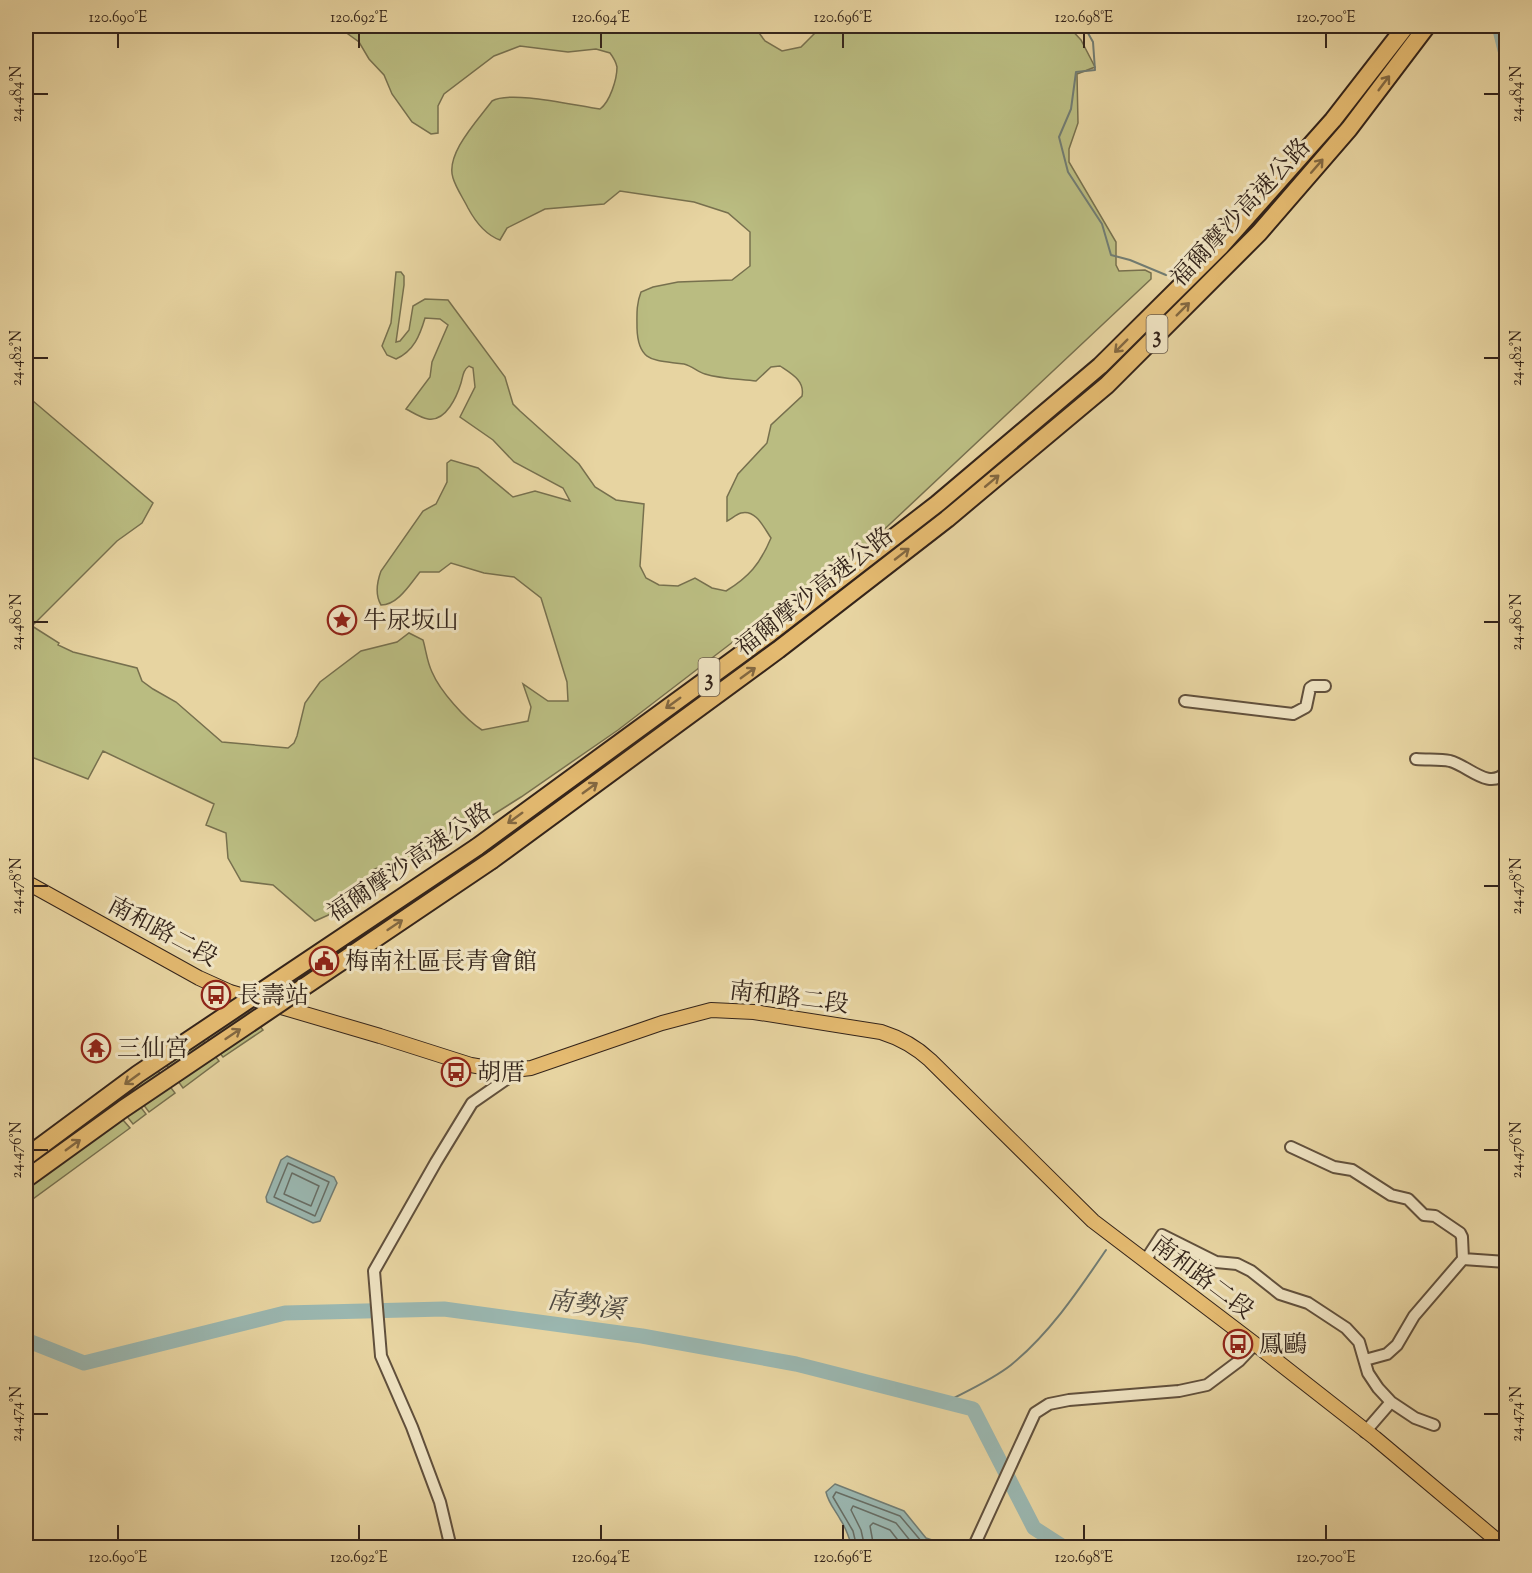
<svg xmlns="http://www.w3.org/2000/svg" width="1532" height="1573" viewBox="0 0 1532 1573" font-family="'Sorts Mill Goudy','Noto Serif TC',serif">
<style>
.green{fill:#babc81;stroke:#77704e;stroke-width:1.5}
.water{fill:#9ab6af;stroke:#717c73;stroke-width:1.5}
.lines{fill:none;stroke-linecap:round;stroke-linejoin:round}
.shore{stroke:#676d64;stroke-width:1.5}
.stream{stroke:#717c73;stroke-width:2}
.river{stroke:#9ab6af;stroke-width:15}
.minor-casing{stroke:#61503c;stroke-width:14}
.major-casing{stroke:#34241a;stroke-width:16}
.highway-casing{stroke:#34241a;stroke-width:20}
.minor{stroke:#efe3c2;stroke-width:10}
.major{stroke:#e4ba70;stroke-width:14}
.highway{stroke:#e4ba70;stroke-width:16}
.highway-bridge-casing{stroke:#34241a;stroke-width:20;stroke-linecap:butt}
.highway-bridge{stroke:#e4ba70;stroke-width:16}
.oneway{stroke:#836841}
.ticks{fill:none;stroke:#34241a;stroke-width:2}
.labels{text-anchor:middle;stroke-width:6;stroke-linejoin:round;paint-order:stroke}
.shield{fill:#efe3c2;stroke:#6c5d4c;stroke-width:1.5}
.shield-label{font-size:22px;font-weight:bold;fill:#34241a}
.street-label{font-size:24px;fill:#34241a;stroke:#efe3c2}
.poi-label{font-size:24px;fill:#34241a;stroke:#efe3c2;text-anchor:start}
.water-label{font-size:26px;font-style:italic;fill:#4e483f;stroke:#efe3c2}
.neatline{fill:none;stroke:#34241a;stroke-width:2}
.ticks-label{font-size:15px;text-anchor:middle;fill:#34241a}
</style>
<rect width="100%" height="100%" fill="#e7d4a1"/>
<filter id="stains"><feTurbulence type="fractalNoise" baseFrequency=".00333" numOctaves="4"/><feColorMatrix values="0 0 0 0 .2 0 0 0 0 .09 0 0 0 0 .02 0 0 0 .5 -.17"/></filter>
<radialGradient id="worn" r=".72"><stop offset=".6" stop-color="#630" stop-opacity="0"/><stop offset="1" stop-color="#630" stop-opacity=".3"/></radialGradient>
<path class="green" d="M337 26H754L765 41 782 51 801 47 822 26H1068L1081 40 1095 67 1077 74 1078 123 1069 149V162L1116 242V265L1119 271 1145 270 1151 273V279L874 539 751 628 618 730 521 797 436 851 374 869 364 899 315 921 273 885 241 881 228 858 226 833 206 825 214 804 103 751 88 779 34 758 26 757V395L153 503 142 523 117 541 32 626 59 643 58 645 73 652 137 668 142 681 153 689 176 702 222 742 288 748 294 743 297 736 305 703 320 682 361 651 397 642 409 633 423 640C426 650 427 662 432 672 440 691 465 719 482 730L528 721 531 707 523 684 548 701H568L567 682 541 598 514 577 484 573 451 563 439 572H420C410 584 398 605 381 605 375 595 377 582 381 571L423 511 436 504 447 482V463L451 460 478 468 513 497 535 491 570 501 563 488 514 462 493 440 460 417 475 387 473 368 469 366C463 370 463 376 461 383 457 396 446 422 428 419 421 418 412 412 406 409L430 377 432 362 448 325 440 319 425 318C420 335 414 351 396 359L387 355 382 346 391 323 396 272H401L404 276V285L396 342 400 341 409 330 413 306 425 299 448 300 505 377 513 404 520 411 579 464 595 487 616 500 644 504 640 566 646 578 659 585 678 586 695 578 712 588 726 591C749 577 760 564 771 538 764 528 756 509 741 513 737 514 731 519 727 521V497L738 474 767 443 771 425 802 396C805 381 792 374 780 366L771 367 756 381C740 379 721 379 705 374 698 372 692 366 684 364 656 360 638 364 637 328 637 315 636 305 641 292L653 287 678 282 732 280 750 266V232L728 213 694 202 620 191 604 204 545 209 507 228 500 240C486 235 475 221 468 208 463 198 456 188 453 178 445 154 478 120 492 101 511 90 576 106 600 109 610 102 617 79 617 67 616 62 613 57 610 53L596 49 568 52 520 46 494 56 444 94 438 106V133L431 134 412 122 392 94 384 75 369 59 359 42Z
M237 997 263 1030 223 1057 197 1026Z
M194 1029 219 1061 183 1088 159 1055Z
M149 1059 175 1093 149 1112 123 1078Z
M120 1080 146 1114 133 1124 106 1090Z
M100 1094 130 1128 26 1204V1149Z"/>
<path class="water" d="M287 1156 334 1177 337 1183 320 1221 313 1223 267 1202 266 1197 281 1160Z
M835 1484 904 1511 926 1538 953 1547H852C849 1537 846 1528 840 1519 835 1510 828 1502 826 1492Z"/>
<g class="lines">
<path class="shore" d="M288 1163 329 1182 315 1216 274 1197Z
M292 1173 319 1186 311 1206 284 1194Z
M857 1548 853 1531 833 1497 836 1492 900 1516 922 1542 936 1548
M865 1548 861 1530 851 1510 853 1506 896 1523 916 1548
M874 1548 870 1526 873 1523 890 1530 904 1548"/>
<path class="stream" d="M1084 26 1093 42 1095 70 1076 72 1071 109 1059 137 1068 172 1102 224 1111 255 1130 260 1166 275
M946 1402C967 1391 992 1380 1011 1365 1050 1333 1078 1291 1106 1250"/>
<path class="river" d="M1499 26 1506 54
M26 1340 84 1363 285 1313 444 1309 642 1336 796 1364 973 1409 1034 1528 1065 1548"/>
<g class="minor-casing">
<path id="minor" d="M1185 701 1293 714 1306 707 1310 688 1313 686H1325
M1416 759C1427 760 1440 759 1450 761 1469 766 1489 791 1506 772
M1291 1147 1334 1167 1352 1170 1391 1195 1408 1199 1424 1215 1435 1216 1460 1233 1462 1237 1463 1259
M1145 1261 1162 1235 1216 1262 1237 1264 1251 1271 1280 1294 1308 1303 1346 1328 1359 1342 1368 1373 1378 1388 1391 1402 1415 1418 1434 1425
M1365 1360 1387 1354 1397 1345 1414 1316 1463 1259 1506 1262
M1365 1432 1391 1402
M451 1548 440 1502 412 1427 381 1356 374 1271 436 1162 472 1103 518 1071
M973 1548 1035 1413 1049 1404 1069 1400 1179 1391 1207 1385 1239 1361 1255 1344"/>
</g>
<g class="major-casing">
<path id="major" d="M26 882 199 978 230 992 380 1036 471 1065 505 1071 531 1068 662 1023 711 1010 754 1012 881 1032C900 1038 915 1046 930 1060L1093 1221 1255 1344 1375 1438 1506 1548"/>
</g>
<g class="highway-casing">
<path id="highway" d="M477 847 770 633 937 504 1100 366 1221 246 1333 120 1406 26
M492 860 778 650 947 519 1107 385 1259 233 1349 129 1427 26"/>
</g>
<use href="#minor" class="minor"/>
<use href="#major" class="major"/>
<use href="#highway" class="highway"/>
<g class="highway-bridge-casing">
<path id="highway-bridge" d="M26 1157 138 1074 477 847
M26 1179 123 1109 492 860"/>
</g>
<use href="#highway-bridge" class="highway-bridge"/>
</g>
<defs><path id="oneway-shaft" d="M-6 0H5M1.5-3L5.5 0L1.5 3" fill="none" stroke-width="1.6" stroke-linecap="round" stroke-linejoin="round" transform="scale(1.5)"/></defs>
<g class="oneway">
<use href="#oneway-shaft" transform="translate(1384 83) rotate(-53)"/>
<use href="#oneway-shaft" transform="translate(1317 166) rotate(-49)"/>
<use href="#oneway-shaft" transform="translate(1183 309) rotate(-45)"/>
<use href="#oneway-shaft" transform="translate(1121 346) rotate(135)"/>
<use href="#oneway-shaft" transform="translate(992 481) rotate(-40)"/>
<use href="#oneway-shaft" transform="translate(902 554) rotate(-38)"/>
<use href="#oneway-shaft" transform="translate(748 673) rotate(-36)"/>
<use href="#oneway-shaft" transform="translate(673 703) rotate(144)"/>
<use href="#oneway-shaft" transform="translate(590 788) rotate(-36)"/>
<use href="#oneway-shaft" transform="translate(515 818) rotate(144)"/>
<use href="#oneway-shaft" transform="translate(395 925) rotate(-34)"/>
<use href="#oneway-shaft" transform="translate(233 1034) rotate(-34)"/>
<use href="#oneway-shaft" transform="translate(132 1079) rotate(144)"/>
<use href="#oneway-shaft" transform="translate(73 1145) rotate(-36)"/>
</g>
<path class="ticks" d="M118 33V48M359 33V48M601 33V48M843 33V48M1084 33V48M1326 33V48M33 94H48M1484 94H1499M33 358H48M1484 358H1499M33 622H48M1484 622H1499M33 886H48M1484 886H1499M33 1150H48M1484 1150H1499M33 1414H48M1484 1414H1499M118 1525V1540M359 1525V1540M601 1525V1540M843 1525V1540M1084 1525V1540M1326 1525V1540"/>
<defs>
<g id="sight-ring" transform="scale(1.5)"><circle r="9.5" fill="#efe3c2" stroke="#8f2418" stroke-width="1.5"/><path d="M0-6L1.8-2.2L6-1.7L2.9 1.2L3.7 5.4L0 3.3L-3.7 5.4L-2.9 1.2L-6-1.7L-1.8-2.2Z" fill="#8f2418"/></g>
<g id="civic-ring" transform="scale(1.5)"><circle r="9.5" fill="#efe3c2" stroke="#8f2418" stroke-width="1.5"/><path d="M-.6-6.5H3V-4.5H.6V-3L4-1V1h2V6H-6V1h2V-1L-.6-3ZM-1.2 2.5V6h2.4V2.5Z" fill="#8f2418"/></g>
<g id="bus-ring" transform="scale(1.5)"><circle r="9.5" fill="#efe3c2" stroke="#8f2418" stroke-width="1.5"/><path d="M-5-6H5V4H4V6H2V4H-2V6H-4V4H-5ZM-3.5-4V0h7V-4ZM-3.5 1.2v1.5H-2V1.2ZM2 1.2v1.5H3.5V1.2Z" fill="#8f2418"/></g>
<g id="temple-ring" transform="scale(1.5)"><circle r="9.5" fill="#efe3c2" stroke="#8f2418" stroke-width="1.5"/><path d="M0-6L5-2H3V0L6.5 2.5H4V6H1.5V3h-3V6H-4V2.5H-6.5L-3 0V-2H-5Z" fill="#8f2418"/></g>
</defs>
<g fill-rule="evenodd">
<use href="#sight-ring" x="342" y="620"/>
<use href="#civic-ring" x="324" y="961"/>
<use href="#bus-ring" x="216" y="995"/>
<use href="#temple-ring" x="96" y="1048"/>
<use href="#bus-ring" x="456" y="1072"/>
<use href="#bus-ring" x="1238" y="1344"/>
</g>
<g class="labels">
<g class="shield">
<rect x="1146.5" y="315" width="21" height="38" rx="4.5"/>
<rect x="698.5" y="658" width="21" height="38" rx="4.5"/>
</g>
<g class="shield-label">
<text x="1157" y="342">3</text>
<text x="709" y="685">3</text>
</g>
<g class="street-label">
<text transform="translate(1240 212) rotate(-47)" y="8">福爾摩沙高速公路</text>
<text transform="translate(814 591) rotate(-38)" y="8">福爾摩沙高速公路</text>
<text transform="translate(409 862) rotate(-34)" y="8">福爾摩沙高速公路</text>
<text transform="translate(163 931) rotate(28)" y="8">南和路二段</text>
<text transform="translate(789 997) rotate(7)" y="8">南和路二段</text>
<text transform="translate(1203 1277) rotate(37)" y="8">南和路二段</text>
</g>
<g class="poi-label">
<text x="363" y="628">牛尿坂山</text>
<text x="345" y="969">梅南社區長青會館</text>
<text x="237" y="1003">長壽站</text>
<text x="117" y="1056">三仙宮</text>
<text x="477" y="1080">胡厝</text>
<text x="1259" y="1352">鳳鷗</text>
</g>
<g class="water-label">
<text transform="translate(586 1304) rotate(8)" y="9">南勢溪</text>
</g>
</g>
<rect width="1532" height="1573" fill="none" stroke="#e7d4a1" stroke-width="66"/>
<rect x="33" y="33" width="1466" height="1507" class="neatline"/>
<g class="ticks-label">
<text x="118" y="22">120.690°E</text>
<text x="359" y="22">120.692°E</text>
<text x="601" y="22">120.694°E</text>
<text x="843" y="22">120.696°E</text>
<text x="1084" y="22">120.698°E</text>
<text x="1326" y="22">120.700°E</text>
<text transform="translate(16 94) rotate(-90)" y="5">24.484°N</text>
<text transform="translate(1516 94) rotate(-90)" y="5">24.484°N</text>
<text transform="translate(16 358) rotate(-90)" y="5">24.482°N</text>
<text transform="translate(1516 358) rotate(-90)" y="5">24.482°N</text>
<text transform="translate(16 622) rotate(-90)" y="5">24.480°N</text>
<text transform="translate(1516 622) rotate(-90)" y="5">24.480°N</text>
<text transform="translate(16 886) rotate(-90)" y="5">24.478°N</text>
<text transform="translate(1516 886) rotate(-90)" y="5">24.478°N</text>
<text transform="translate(16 1150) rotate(-90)" y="5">24.476°N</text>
<text transform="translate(1516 1150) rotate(-90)" y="5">24.476°N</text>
<text transform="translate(16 1414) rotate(-90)" y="5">24.474°N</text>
<text transform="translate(1516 1414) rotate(-90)" y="5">24.474°N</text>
<text x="118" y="1562">120.690°E</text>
<text x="359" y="1562">120.692°E</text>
<text x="601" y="1562">120.694°E</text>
<text x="843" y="1562">120.696°E</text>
<text x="1084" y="1562">120.698°E</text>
<text x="1326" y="1562">120.700°E</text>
</g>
<rect width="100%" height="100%" filter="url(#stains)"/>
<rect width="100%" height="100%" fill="url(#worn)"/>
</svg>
